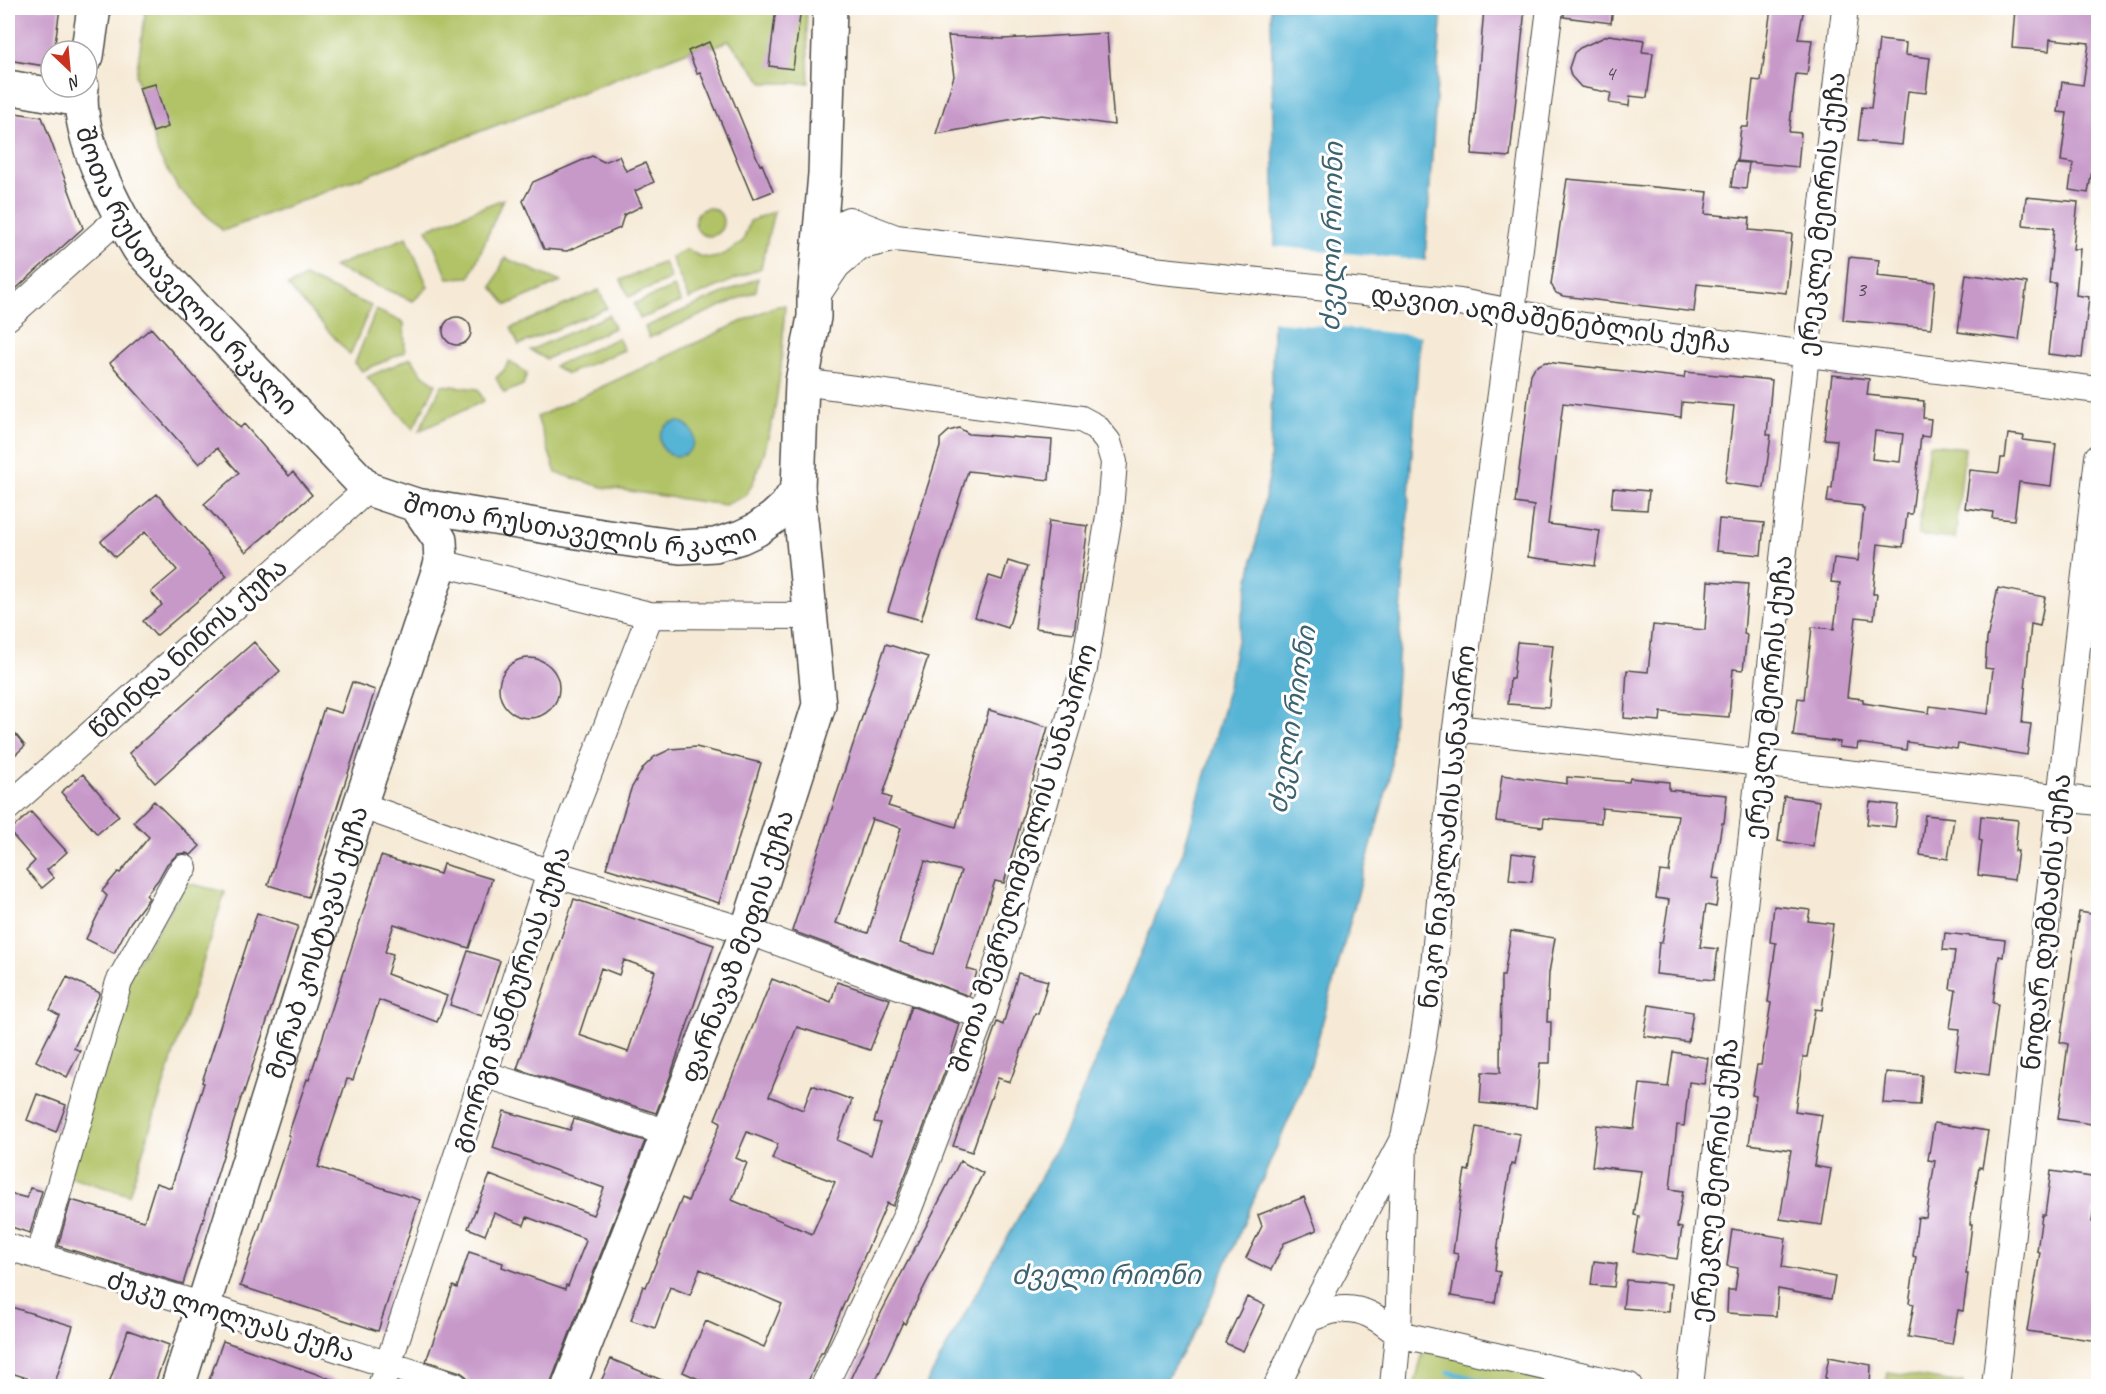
<svg xmlns="http://www.w3.org/2000/svg" width="2106" height="1394" viewBox="0 0 2106 1394" font-family="Caveat,'Noto Sans Georgian',sans-serif">
<style>
.green{fill:#b1c366;stroke:#6e7748;stroke-width:1.5}
.water{fill:#57b4d5;stroke:#417080;stroke-width:1.5}
.pier{fill:#f6ead6}
.lines{fill:none;stroke-linecap:round;stroke-linejoin:round}
.stream{stroke:#57b4d5;stroke-width:5}
.building{fill:#c799c9;fill-rule:evenodd}
.minor-casing{stroke:#494845;stroke-width:28}
.major-casing{stroke:#494845;stroke-width:36}
.minor{stroke:#fff;stroke-width:26}
.major{stroke:#fff;stroke-width:33}
.labels{text-anchor:middle;stroke-width:6;stroke-linejoin:round;paint-order:stroke}
.number-label{font-size:22px;fill:#524652}
.street-label{font-size:26px;fill:#2b2b2b;stroke:#fff}
.water-label{font-size:27px;font-style:italic;fill:#3d626f;stroke:#fff}
</style>
<rect width="100%" height="100%" fill="#fff"/>
<filter id="ink" filterUnits="userSpaceOnUse"><feTurbulence type="fractalNoise" baseFrequency=".0167" numOctaves="2"/><feDisplacementMap in="SourceGraphic" scale="12" xChannelSelector="R" yChannelSelector="G"/><feConvolveMatrix kernelMatrix="1 2 1 2 8 2 1 2 1" color-interpolation-filters="sRGB"/></filter>
<filter id="wash" filterUnits="userSpaceOnUse"><feTurbulence type="fractalNoise" baseFrequency=".008" numOctaves="4" result="noise"/><feDisplacementMap in="SourceGraphic" scale="24" xChannelSelector="R" yChannelSelector="G"/><feGaussianBlur stdDeviation="1.35" result="paint"/><feColorMatrix in="noise" values="0 0 0 0 0 0 0 0 0 0 0 0 0 0 0 0 0 1.4 0 .05"/><feComposite in="paint" operator="in"/></filter>
<g filter="url(#wash)">
<rect width="100%" height="100%" fill="#f6ead6"/>
<path class="green" d="M146 8H806L809 83H764L729 41 713 47 709 43 223 231 178 188 158 154 136 76Z
M503 199 470 277 448 278 427 229Z
M695 222a14 14 0 1 1 28 0a14 14 0 1 1-28 0Z
M774 211 761 268 689 299 671 257 687 249 701 257 714 258 726 253 743 241 750 221Z
M407 237 428 287 413 301 333 267Z
M505 258 561 282 507 305 492 287Z
M664 262 671 279 629 297 621 280Z
M305 277 371 306 350 355 288 286Z
M758 278 756 291 649 338 645 327Z
M674 287 681 302 640 319 634 304Z
M599 290 607 308 519 345 511 328Z
M785 305 781 367 774 415 763 457 752 485 745 496 725 505 696 501 602 487 556 473 537 417 773 307Z
M376 310 404 323 405 352 362 371 355 363Z
M609 315 614 328 546 359 530 350Z
M618 338 624 350 567 374 554 366Z
M411 358 423 375 436 384 413 429 367 377Z
M509 361 527 373 523 385 504 393 496 378 504 370Z
M442 385 478 389 484 401 419 431Z
M1929 444 1965 448 1955 539 1918 535Z
M187 883 225 892 129 1195 68 1176 124 983Z
M1425 1345 1610 1386H1414Z
M1888 1372 1963 1383 1962 1386H1886Z"/>
<path class="water" d="M1271 8H1442L1390 777 1308 1075 1200 1323 1162 1386H925L1064 1135 1183 852 1224 707 1270 472 1275 236Z
M660 439a17 17 0 1 1 34 0a17 17 0 1 1-34 0Z"/>
<path class="pier" d="M1272 246 1428 261 1423 336 1270 321Z"/>
<g class="lines">
<path class="stream" d="M1448 1372 1505 1386"/>
</g>
<g id="blocks">
<path class="building" d="M8 8H60L54 51H51V67L8 60Z
M776 8H801L793 69 769 66Z
M1484 8H1525L1510 157 1472 154Z
M1565 8H1613L1611 23 1564 17Z
M1771 8H1804L1798 39 1812 40 1807 75 1796 74 1789 132 1801 133 1798 167 1737 161 1741 127H1748L1753 80 1761 81Z
M2015 8H2098V165H2093L2088 193 2069 190 2073 163 2061 161 2067 113 2058 112 2062 82 2083 85 2089 43 2050 39 2049 51 2012 48Z
M1107 33 1114 125 1041 115 936 134 954 76 948 36 1003 39Z
M1609 35 1644 40 1642 52 1653 53 1647 98 1630 96 1629 106 1609 103 1611 93 1581 87 1571 76 1569 68 1574 53 1580 48Z
M1879 40 1906 43 1905 55 1930 58 1926 93 1908 91 1902 145 1858 141 1862 107 1871 108Z
M709 42 760 165 762 164 773 191 753 199 700 72 697 73 688 51Z
M155 84 168 127 153 132 139 88Z
M8 112 42 117 83 228 8 296V243L15 236 8 215Z
M592 156 604 162 619 156 626 171 645 163 654 182 635 191 642 206 624 215 620 228 567 251 544 249 523 201 533 182Z
M1735 162 1749 163 1746 189 1731 187Z
M1567 179 1708 192 1705 214 1750 218 1749 230 1792 234 1786 293 1697 284 1694 312 1563 296 1556 293 1551 284Z
M2026 197 2078 202 2073 249H2080L2076 295 2089 297 2082 358 2048 354 2056 283H2049L2054 228 2023 225Z
M1849 257 1879 260 1877 276 1935 282 1931 328 1843 320Z
M1966 274 2027 283 2019 340 1958 332Z
M443 331a14 14 0 1 1 28 0a14 14 0 1 1-28 0Z
M151 328 240 428 244 424 289 476 293 472 312 495 246 552 204 504 239 473 217 448 199 464 110 363Z
M1545 362 1684 378 1685 372 1772 380 1767 435H1771L1764 488 1725 483 1734 406 1682 402 1681 417 1563 403 1548 524 1600 531 1595 566 1528 557 1534 506 1515 503 1531 374 1535 367Z
M1832 375 1869 379 1867 395 1924 401 1923 418 1931 419 1929 437 1921 436 1912 514H1907L1903 547 1878 544 1873 594H1877L1874 619 1856 617 1847 697 1863 699V703L1929 713 1930 706 1988 714 1993 669 1985 668 1987 639 1998 588 2045 597 2040 626 2031 624 2022 723 2031 724 2027 755 1965 745 1958 744 1957 749 1907 742 1906 750 1858 743 1857 749 1839 747 1840 742 1793 736 1798 698 1804 699 1812 627 1834 629 1840 583 1831 582 1834 558 1858 561 1864 509H1862V506L1827 502 1829 488H1832L1837 440 1824 439ZM1875 431 1903 434 1900 462 1872 459Z
M959 428 969 434 1052 440 1049 480 968 471 921 620 888 611 940 447V439L949 431Z
M2008 434 2024 436 2023 440 2056 444 2051 486 2019 482 2014 520 1992 518 1993 512 1965 508 1970 470 1999 473 2001 458H2005Z
M1613 488 1649 491 1647 510 1611 508Z
M157 494 227 576 156 636 143 621 162 605 151 592 177 570 145 532 115 557 101 541Z
M1719 519 1764 523 1761 555 1716 551Z
M1049 521 1088 526 1074 633 1035 628Z
M1008 561 1027 567 1008 628 975 617 989 576 1002 580Z
M1708 581 1748 584 1744 634 1747 635 1743 670 1733 669 1729 717 1661 712 1660 721 1624 718 1627 670 1648 672 1653 625 1705 630Z
M254 642 280 671 155 783 129 753Z
M1517 642 1553 645 1549 682H1551L1549 707 1508 704 1510 679H1513Z
M886 644 928 657 883 795 891 798 888 806 956 827 989 710 1048 727 1004 883 995 881 967 969 977 972 969 996 792 931ZM872 819 901 828 868 933 836 923ZM925 861 961 871 934 954 899 943Z
M499 688a30 30 0 1 1 60 0a30 30 0 1 1-60 0Z
M352 682 375 690 308 897 268 885 324 708 341 713Z
M8 725 25 746 8 761Z
M696 747 761 763 719 903 606 868 631 789 643 768 654 757 671 749Z
M83 774 119 816 97 834 61 792Z
M1502 775 1567 784V777L1629 782 1630 778 1669 782V790L1727 795 1724 823H1722L1713 878 1720 879 1716 907 1706 905 1700 947 1718 949 1714 980 1656 974 1659 942 1662 943 1669 900 1656 898 1660 871 1669 872 1678 815 1602 808 1601 823 1544 818 1543 827 1496 821Z
M1784 796 1819 801 1813 846 1778 841Z
M154 801 200 846 191 855 186 853 178 854 167 864 158 880 146 895 149 898 130 923 114 953 86 939 107 896 102 891 118 872 120 873 149 837 133 822Z
M1870 802 1898 805 1895 827 1867 824Z
M31 812 67 852 47 870 54 878 42 888 26 870 35 861 9 831Z
M1925 815 1954 818 1948 859 1920 855Z
M1981 816 2018 820 2015 851H2018L2014 880 1978 875 1982 841 1979 840Z
M1512 853 1535 856 1532 882 1509 880Z
M381 856 440 874 443 864 492 879 469 948 394 924 385 952 393 954 387 974 447 996 437 1022 379 1000 353 1080 347 1079 318 1167 420 1200 378 1331 240 1286 290 1136 288 1135 307 1079 309 1080Z
M574 899 714 945 670 1077 656 1113 517 1069ZM624 960 655 971 628 1052 579 1035 601 968 619 975Z
M1774 906 1810 910 1808 921 1833 924 1822 1010 1815 1009 1807 1057H1803L1795 1111 1822 1115 1814 1166 1831 1169 1822 1225 1780 1219 1791 1150 1749 1144 1756 1096 1752 1095 1757 1065H1761L1771 1003 1768 1002 1776 943 1770 942Z
M2079 912 2098 915V1125L2058 1119 2068 1044 2060 1042Z
M257 913 298 926 243 1095H242L183 1284 58 1246 71 1200 144 1221 156 1183 171 1188 204 1083 202 1082Z
M1511 931 1555 938 1549 973 1547 1022H1551L1550 1063H1540L1536 1108 1480 1103 1482 1072 1500 1073 1501 976H1504Z
M1945 933 2005 940 2003 957 1999 956 1993 1003 1998 1004 1989 1075 1955 1070 1960 1029 1950 1028 1956 990 1950 989 1955 951 1943 950Z
M468 951 500 961 482 1016 450 1005Z
M1018 973 1048 981 1038 1014 1035 1013 1010 1082 998 1078 972 1152 953 1146 997 1022 1003 1025Z
M67 977 100 993 74 1048 80 1051 67 1077 36 1061 59 1015 50 1010Z
M772 979 831 1002 837 982 890 999 870 1050 797 1027 769 1096 803 1110 812 1085 852 1100 837 1140 871 1155 881 1123 874 1122 911 1006 960 1024 947 1066 898 1194 893 1206 887 1203 823 1353H821L806 1386H714L683 1372 706 1321 764 1347 782 1304 700 1269 690 1295 670 1287 655 1328 631 1320 643 1286 646 1287 682 1198 688 1201 721 1122 715 1119ZM747 1132 778 1144 772 1159 835 1182 812 1234 732 1200 747 1163 736 1158Z
M1649 1005 1693 1012 1688 1042 1644 1036Z
M1673 1052 1708 1058 1704 1084 1689 1082 1684 1126 1677 1125 1670 1189 1683 1191 1677 1227 1682 1228 1677 1259 1633 1252 1639 1216 1634 1215 1641 1171 1592 1166 1597 1125 1634 1129 1640 1084 1668 1087Z
M1886 1072 1922 1075 1920 1105 1883 1103Z
M37 1094 66 1105 56 1132 27 1120Z
M504 1111 570 1130 574 1119 645 1141 552 1379 551 1386H480L470 1383 466 1376 460 1372 426 1361 453 1286 457 1288 469 1252 503 1263 502 1267 565 1289 566 1285 568 1286 586 1241 583 1238 527 1217 524 1225 494 1213 485 1235 468 1228 490 1175 593 1215 604 1188 493 1148Z
M1934 1123 1988 1131 1982 1168 1979 1167 1970 1224H1972L1966 1274H1968L1963 1311 1958 1310 1952 1344 1908 1337 1914 1304 1909 1303 1916 1257 1913 1256 1918 1217 1926 1218 1935 1161 1928 1160Z
M1476 1127 1520 1134 1515 1165 1511 1164 1500 1229 1495 1271 1500 1272 1495 1303 1451 1296 1458 1254 1453 1253 1460 1201 1465 1170 1469 1171Z
M960 1161 983 1173 905 1324 903 1322 873 1386H847L882 1311Z
M2051 1171 2098 1178 2092 1222 2098 1223V1341L2027 1331 2040 1252 2037 1251 2042 1215H2045Z
M30 1188 42 1191 30 1233 8 1226V1193L27 1198Z
M1304 1197 1317 1230 1284 1243 1271 1270 1246 1258 1262 1226 1258 1215Z
M1732 1229 1786 1238 1782 1267 1835 1277 1831 1299 1778 1289 1776 1316 1727 1313 1728 1290H1735L1738 1268 1727 1266Z
M1594 1261 1617 1264 1614 1287 1591 1285Z
M1626 1280 1671 1284 1669 1312 1623 1308Z
M1247 1297 1265 1305 1243 1351 1225 1343Z
M8 1306 73 1326 54 1386H24L27 1378 8 1372Z
M128 1330 169 1345 154 1386H108Z
M223 1341 345 1384 344 1386H207Z
M1829 1357 1871 1365 1870 1386H1827L1825 1377Z
M611 1359 676 1386H599Z"/>
</g>
</g>
<g filter="url(#ink)">
<use href="#blocks" fill-opacity="0" stroke="#494845" stroke-width="1.5"/>
<g class="lines">
<g class="minor-casing">
<path id="minor" d="M896 238 853 248H845C834 239 837 225 849 220L896 238 1123 264 1153 270 1460 302 1584 326 2098 390
M814 300 837 266 859 247
M8 317 120 217
M802 382 1081 419 1096 427 1108 442 1114 462 1110 510 1084 669 982 1016 906 1216 824 1386
M441 563 650 615 811 616
M1456 728 2098 802
M360 805 550 873 747 931 982 1016
M8 807 368 489
M484 1074 668 1133
M8 1247 204 1306 455 1386
M39 1257 119 982 179 874 184 868
M1308 1319C1317 1316 1327 1311 1336 1310 1361 1305 1380 1319 1398 1334L1629 1386
M381 1386 550 873 650 615
M1277 1386 1308 1319 1404 1137 1422 1047 1433 976 1456 728 1512 312 1550 8
M1393 1386 1398 1334 1404 1143
M1690 1386 1845 8
M1995 1386 2098 457"/>
</g>
<g class="major-casing">
<g id="major">
<path d="M87 56 94 8"/>
<path d="M8 87 80 100"/>
<path id="s1" d="M82 87C75 135 115 208 139 249L368 489 416 505 602 536 680 547 715 545 741 537 756 530 773 518 786 506 798 488"/>
<path id="s2" d="M178 1386 360 805 441 563 440 540 416 505"/>
<path id="s3" d="M569 1386 747 931 819 705 798 488 802 382 814 317V300L825 174 830 8"/>
</g>
</g>
<use href="#minor" class="minor"/>
<use href="#major" class="major"/>
</g>
</g>
<g class="labels">
<g class="number-label">
<text x="1610" y="80">4</text>
<text x="1861" y="296">3</text>
</g>
<g class="street-label">
<text transform="translate(1821 214) rotate(-84)" y="9">ერეკლე მეორის ქუჩა</text>
<text dy="9" stroke="none"><textPath href="#s1" startOffset="219">შოთა რუსთაველის რკალი</textPath></text>
<text transform="translate(1551 319) rotate(8)" y="9">დავით აღმაშენებლის ქუჩა</text>
<text dy="9" stroke="none"><textPath href="#s1" startOffset="723">შოთა რუსთაველის რკალი</textPath></text>
<text transform="translate(188 648) rotate(-42)" y="9">წმინდა ნინოს ქუჩა</text>
<text transform="translate(1768 697) rotate(-84)" y="9">ერეკლე მეორის ქუჩა</text>
<text transform="translate(1447 827) rotate(-84)" y="9">ნიკო ნიკოლაძის სანაპირო</text>
<text transform="translate(1023 858) rotate(-73)" y="9">შოთა მეგრელიშვილის სანაპირო</text>
<text transform="translate(2046 922) rotate(-84)" y="9">ნოდარ დუმბაძის ქუჩა</text>
<text dy="9" stroke="none"><textPath href="#s2" startOffset="465">მერაბ კოსტავას ქუჩა</textPath></text>
<text dy="9" stroke="none"><textPath href="#s3" startOffset="471">ფარნავაზ მეფის ქუჩა</textPath></text>
<text transform="translate(510 999) rotate(-71)" y="9">გიორგი ჭანტურიას ქუჩა</text>
<text transform="translate(1714 1180) rotate(-84)" y="9">ერეკლე მეორის ქუჩა</text>
<text transform="translate(231 1316) rotate(17)" y="9">ძუკუ ლოლუას ქუჩა</text>
</g>
<g class="water-label">
<text transform="translate(1332 237) rotate(-89)" y="9">ძველი რიონი</text>
<text transform="translate(1292 720) rotate(-81)" y="9">ძველი რიონი</text>
<text x="1106" y="1284">ძველი რიონი</text>
</g>
</g>
<rect width="2106" height="1394" fill="none" stroke="#fff" stroke-width="30"/>
<g transform="translate(69 69) rotate(154)"><circle r="28" fill="#ffffff" stroke="#aaaaaa" stroke-width="1.5"/>
<path d="M0-4.5L10 22L0 15L-10 22Z" fill="#c8321e"/>
<text y="-9" font-size="16" font-weight="bold" text-anchor="middle" fill="#2b2b2b">N</text>
</g>
</svg>
